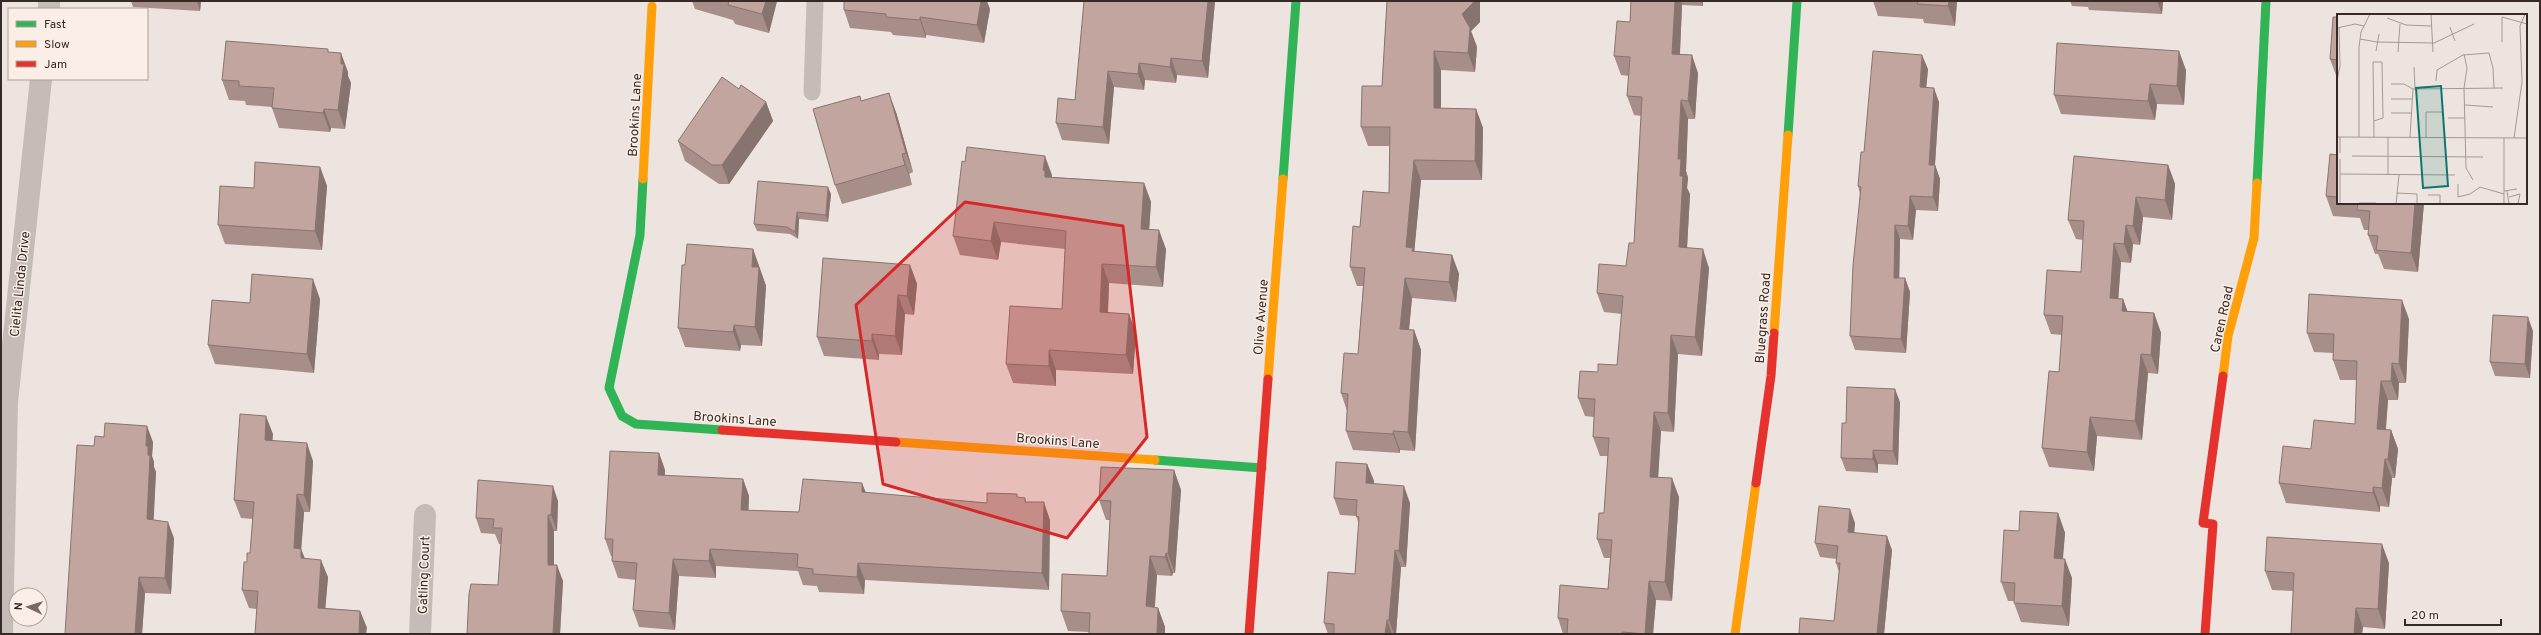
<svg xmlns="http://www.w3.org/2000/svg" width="2541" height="635" viewBox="0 0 2541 635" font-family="Overpass,sans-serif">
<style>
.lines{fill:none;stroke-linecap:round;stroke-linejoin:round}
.lane{stroke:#c5bcb8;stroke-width:17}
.street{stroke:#c5bcb8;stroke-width:22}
.fast{stroke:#30b455;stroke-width:9}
.slow{stroke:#ff9f0a;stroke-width:9}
.jam{stroke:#e5322d;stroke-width:9}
.wall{fill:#a78e89}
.shaded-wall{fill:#88746f}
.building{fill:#c2a59f;stroke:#88746f}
.marked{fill:#d62828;fill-opacity:0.2;stroke:#d62828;stroke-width:3;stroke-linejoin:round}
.labels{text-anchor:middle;stroke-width:3;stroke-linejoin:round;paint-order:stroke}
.street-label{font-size:13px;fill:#362926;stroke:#faeee6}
.inset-road{fill:none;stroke:#a49995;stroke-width:1}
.view{fill:#0f766e;fill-opacity:0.15;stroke:#0f766e;stroke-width:2}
.inset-edge{fill:none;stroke:#362926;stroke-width:2}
</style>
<rect width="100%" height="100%" fill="#ede4df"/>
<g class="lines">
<path class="lane" d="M812 92 815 1"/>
<path class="street" d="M49 9V1
M2 634 7 402 41 79
M420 634 425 515"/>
<path class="fast" d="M1788 135 1797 1
M643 179 640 235 609 388 622 416 636 424 722 430
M1283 179 1296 1
M2257 183 2266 1
M1155 460 1262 468"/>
<path class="slow" d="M643 179 652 6
M1774 333 1788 135
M2223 376 2228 336 2254 238 2257 183
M1268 379 1283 179
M896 442 1155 460
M1735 634 1756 483"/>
<path class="jam" d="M722 430 896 442
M1756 483 1771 376 1774 333
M1249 634 1268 379
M2205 634 2213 524 2203 523 2223 376"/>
</g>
<path class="wall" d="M131 1H201L200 11 133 7Z
M692 1H777L769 33 735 24 733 20 695 9Z
M1084 1H1215L1208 78 1177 75 1176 83 1145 80 1144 90 1114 87 1109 144 1062 140 1056 123 1075 100Z
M1387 1 1480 22 1471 31 1477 47 1475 72 1441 70V108L1476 109 1483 128 1482 180H1421L1414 251 1452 255 1459 274 1456 302 1412 298 1409 330H1414L1421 350 1415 451 1400 450V453L1353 450 1346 431 1347 411 1341 393 1358 354 1363 286H1357L1350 267 1360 227 1389 193 1390 146H1368L1361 127 1382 86Z
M1631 1H1703V6L1682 5 1680 54 1698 73 1695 119H1688L1686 171 1688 178 1687 188 1690 194 1687 248 1709 268 1702 356 1678 354 1674 432 1661 431 1658 477 1679 497 1672 601 1656 600 1653 634H1563L1558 618 1608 589 1610 558H1604L1597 539 1604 513 1608 456H1600L1593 437 1594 417 1585 416 1578 398 1598 372 1617 365 1622 314 1604 312 1597 293 1626 266 1634 243 1641 116 1634 115 1627 96 1629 76 1621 75 1614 56 1630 22Z
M1873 1H1957L1955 26 1924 23 1923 19 1878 16Z
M2070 1H2163L2162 14 2089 10 2088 7 2072 6Z
M990 9 984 43 926 35V38L893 35 891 32 850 28 844 10Z
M2338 17V78H2337L2330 59Z
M329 52 348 72V76L351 83 345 129 331 128 330 132 279 128 272 108V107L246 105 245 101 229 100 222 80Z
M1928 69 1926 88 1939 102 1935 165 1940 179 1938 211 1916 210 1913 240 1900 239 1899 278H1905L1910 292 1906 353 1855 350 1850 336 1860 194 1858 186 1864 152Z
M2186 70 2184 105 2157 104 2155 120 2061 114 2054 95Z
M739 89 766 102 773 121 729 184H719L685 161 678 141Z
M862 101 896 112 913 172 909 174 912 185 842 204 835 185Z
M2338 155V203H2424L2418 272 2384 269 2378 254H2375L2368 235 2369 230H2364L2360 218 2333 216 2326 196Z
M2168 165 2175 184 2172 220 2143 217 2140 245 2133 244 2131 263 2121 262 2118 299H2123L2127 311 2154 313 2161 333 2158 374 2148 373 2142 440 2097 436 2094 471 2049 467 2042 448 2059 372 2062 335 2051 334 2044 315 2081 272 2083 240 2076 239 2068 220Z
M320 167 327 186 322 250 225 244 218 225 254 188Z
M1052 175V177L1144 183 1151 202 1149 229 1166 249 1163 287 1109 283 1108 313 1129 314 1136 333 1133 374 1056 370V386L1013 383 1006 364 1062 309 1065 249 1001 242 998 260 960 255 953 236Z
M831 194 828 222 799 219 798 239 790 234 757 231 754 224Z
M753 249 766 286 762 346 741 345 740 351 685 347 678 328 685 265Z
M910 265 917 284 914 315 905 314 902 355 879 354V360L824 356 817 337Z
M320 299 314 373 215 364 208 345 250 303Z
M2409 319 2406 383H2399L2398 400H2388L2386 430H2391L2398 449 2395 478H2392L2389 507 2380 506V512L2286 503 2279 483 2311 449 2355 424 2357 380H2340L2333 360V353L2314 352 2307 333Z
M2533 331 2530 378 2495 376 2490 362Z
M1900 402 1898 465 1878 464V473L1846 471 1841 458 1846 423Z
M273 434 272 441 313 461 310 512H304L301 549 305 559 328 577 325 608 360 611 367 628 257 609 249 608 242 590 247 562 250 553 253 519 241 518 234 500Z
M153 442 152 456 154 462V467L156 472 153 520 174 538 171 594 145 593 142 634H65L94 446Z
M659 453 665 470V476L743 479 749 496 748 510 799 512 866 493 987 503 1018 498H1025L1026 502 1050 520 1049 590 865 580 864 594 819 592 817 586 803 585 798 571 716 566V578L679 576 675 630 639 627 633 610 636 580 618 578 612 561V556H611L605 539Z
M1367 464 1374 481 1373 484 1410 503 1406 567H1401L1396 634H1328L1324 623 1355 574 1359 524 1356 516 1340 515 1334 498Z
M1174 470 1181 490 1175 573H1173L1172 576 1157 575 1155 607 1158 608 1165 627V634H1089V632L1068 631 1061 611 1107 576 1110 520H1106L1099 500Z
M558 501 557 531H554V565L563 581 560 634H467L498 585 501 544H499L495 534 481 533 476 518Z
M2058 513 2065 533 2063 559 2072 578 2069 626 2021 622 2014 603V601H2008L2001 582 2019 531Z
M1855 523 1854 532 1892 550 1884 634H1799L1834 621 1839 572 1836 563 1837 559 1820 557 1815 543Z
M2389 563 2385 629 2363 627 2362 634H2291L2293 591 2272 590 2265 571Z"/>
<path class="shaded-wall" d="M197 1H201L200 11Z
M766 1H777L769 33 762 14Z
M981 1H987L990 9 984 43 977 25Z
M1208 1H1215L1208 78 1202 61Z
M1473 1H1480V22L1471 31 1477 47 1475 72 1468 53 1462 14Z
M1675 1H1681L1682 5 1679 72 1672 54Z
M1701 1H1703V6Z
M1949 1H1957L1955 26 1948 6Z
M2157 1H2163L2162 14Z
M920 17 926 35V38L920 20Z
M1434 51 1441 70V127L1434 108Z
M2179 51 2186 70 2184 105 2177 86Z
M341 53 348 72V76L351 83 345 129 338 110Z
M1692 55 1698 73 1695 119 1688 101Z
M1922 55 1928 69 1925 101 1920 87Z
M1171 58 1177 75 1176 83 1170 67Z
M1139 63 1145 80 1144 90 1138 74Z
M1108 71 1114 87 1109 144 1103 127Z
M2150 84 2157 104 2155 120 2148 101Z
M1934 88 1939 102 1934 179 1929 165Z
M889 93 896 112 913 172 906 153Z
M1681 100 1688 119 1686 171 1688 178 1687 188 1690 194 1686 266 1679 247 1680 176 1678 159Z
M766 102 773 121 729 184 722 165Z
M324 109 331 128 330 132 323 113Z
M1476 109 1483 128 1482 180 1475 161Z
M902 154 909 174 912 185 905 165Z
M1045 156 1052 175 1050 185 1052 196 1043 170Z
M1414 160 1421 180 1414 255 1406 247Z
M1935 165 1940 179 1938 211 1933 197Z
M2168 165 2175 184 2172 220 2165 200Z
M320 167 327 186 322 250 315 231Z
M1144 183 1151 202 1148 248 1141 229Z
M828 187 831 194 828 222 826 215Z
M1910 196 1916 210 1913 240 1908 226Z
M2136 197 2143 217 2140 245 2133 226Z
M2415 203H2424L2418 272 2411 253Z
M797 212 799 219 798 239 795 232Z
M994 222 1001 242 998 260 991 241Z
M1895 225 1900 239 1899 292 1894 278Z
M2126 225 2133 244 2131 263 2124 244Z
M1159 230 1166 249 1163 287 1156 267Z
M2114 243 2121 262 2117 317 2110 298Z
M753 249 766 286 762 346 755 327 752 267Z
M1703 249 1709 268 1702 356 1695 337Z
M1452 255 1459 274 1456 302 1449 282Z
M1102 264 1109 283 1107 332 1100 312Z
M910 265 917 284 914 315 907 296Z
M1405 278 1412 298 1407 349 1400 329Z
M1905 278 1910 292 1906 353 1901 339Z
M313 279 320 299 314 373 307 354Z
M898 295 905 314 902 355 895 336Z
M2123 299 2130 318 2122 311Z
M2402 300 2409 319 2406 383 2399 364Z
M2154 313 2161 333 2158 374 2151 355Z
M1129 314 1136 333 1133 374 1126 355Z
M2528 317 2533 331 2530 378 2525 364Z
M734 325 741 345 740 351 733 332Z
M1414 330 1421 350 1415 451 1408 432Z
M872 334 879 354V360L872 341Z
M1671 335 1678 354 1674 432 1668 413Z
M1049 350 1056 370V386L1049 366Z
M2141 354 2148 373 2142 440 2135 421Z
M2392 363 2399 383 2398 400 2391 381Z
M2381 381 2388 400 2384 448 2377 429Z
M1895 389 1900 402 1898 465 1893 451Z
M1654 412 1661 431 1657 496 1650 477Z
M266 416 273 434 271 458 265 440Z
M2090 417 2097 436 2094 471 2087 452Z
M147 426 153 442 152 456 154 462V467L156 472 153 535 147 519 148 455 146 446Z
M2391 430 2398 449 2395 478 2388 459Z
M1393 431 1400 450V453L1393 434Z
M307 443 313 461 310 512 304 495Z
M1873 450 1878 464V473L1873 459Z
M659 453 665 470 664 493 658 475Z
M2385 459 2392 478 2389 507 2382 488Z
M1367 464 1374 481 1372 500 1366 483Z
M1174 470 1181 490 1175 573 1168 554Z
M1672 478 1679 497 1672 601 1665 582Z
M743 479 749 496 748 527 741 510Z
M862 483 869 500 862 492Z
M553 486 558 501 557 531 551 515Z
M1404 486 1410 503 1406 567 1399 551Z
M2373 487 2380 506V512L2373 493Z
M297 494 304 512 300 566 294 548Z
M1044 502 1050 520 1049 590 1042 573Z
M1850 509 1855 523 1853 546 1848 532Z
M2058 513 2065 533 2061 577 2054 558Z
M548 515 554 531V581L548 565Z
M168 522 174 538 171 594 165 578Z
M1887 536 1892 550 1884 634H1877Z
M2382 544 2389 563 2385 629 2378 609Z
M301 549 308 567 301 558Z
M710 549 716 566V578L709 561Z
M1395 550 1401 567 1396 634H1394L1389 620Z
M1166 553 1173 573 1172 576 1165 557Z
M1150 556 1157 575 1153 625 1146 606Z
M673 559 679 576 675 630 669 613Z
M2065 559 2072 578 2069 626 2062 606Z
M321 560 328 577 324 625 318 608Z
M858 563 865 580 864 594 857 577Z
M557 565 563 581 560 634H553Z
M139 577 145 593 142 634H135Z
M1649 581 1656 600 1653 634H1645Z
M1158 608 1165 627V634H1157Z
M2356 608 2363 627 2362 634H2354Z
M360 611 367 628 366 634H359Z
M1387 620 1392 634H1385Z"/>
<path class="building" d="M729 1H766L762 14 728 5Z
M844 1H981L977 25 920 17V20L886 17V14L844 10Z
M1084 1H1208L1202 61 1171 58 1170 67 1139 63 1138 74 1108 71 1103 127 1056 123 1058 98 1075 100Z
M1387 1H1473V3L1462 14 1470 28 1468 53 1434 51V108L1476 109 1475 161 1414 160 1406 247 1413 248 1412 251 1452 255 1449 282 1405 278 1400 329 1414 330 1408 432 1393 431V434L1346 431 1348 394 1341 393 1344 353 1358 354 1365 268 1350 267 1353 226 1360 227 1363 191 1389 193 1390 127H1361L1362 86H1382Z
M1631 1H1675L1672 54 1692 55 1688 101 1681 100 1678 159H1681L1680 176H1683L1679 247 1703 249 1695 337 1671 335 1668 413 1654 412 1650 477 1672 478 1665 582 1649 581 1645 634 1622 632V634H1567L1568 619 1558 618 1560 585 1608 589 1612 540 1597 539 1599 513H1604L1609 438 1593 437 1595 399 1578 398 1580 371 1598 372V364L1617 365 1623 296 1597 293 1599 264 1626 266 1629 243H1634L1642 97 1627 96 1630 57 1614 56 1617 21 1630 22Z
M1918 1H1949L1948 6 1917 4Z
M2333 17H2338V60L2330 59Z
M226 41 328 49V52L341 53V64H344L338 110 324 109 323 113 272 108 274 88 239 86V81L222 80Z
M2057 43 2179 51 2177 86 2150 84 2148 101 2054 95Z
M1873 51 1922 55 1920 87 1934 88 1929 165H1935L1933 197 1910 196 1908 226 1895 225 1894 278H1905L1901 339 1850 336 1853 265 1861 187 1858 186 1861 152H1864Z
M722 77 739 89 741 85 766 102 722 165H712L678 141Z
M889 93 906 153 902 154 905 165 835 185 813 109 860 96 861 101Z
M967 147 1045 156 1043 170 1045 171V177L1144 183 1141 229 1159 230 1156 267 1102 264 1100 312 1129 314 1126 355 1049 350V366L1006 364 1010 306 1062 309 1066 231 994 222 991 241 953 236 962 161 965 162Z
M2330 154 2338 155V197L2326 196Z
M2074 156 2168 165 2165 200 2136 197 2133 226 2126 225 2124 244 2114 243 2110 298 2123 299 2122 311 2154 313 2151 355 2141 354 2135 421 2090 417 2087 452 2042 448 2049 371 2059 372 2063 316 2044 315 2047 270 2081 272 2084 221 2068 220Z
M255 162 320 167 315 231 218 225 220 186 254 188Z
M758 181 828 187 826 215 797 212 795 232 787 227 754 224Z
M2358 203H2415L2411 253 2376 250 2378 236 2368 235 2370 211 2357 210Z
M687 244 753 249 752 267H759L755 327 734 325 733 332 678 328 682 265H685Z
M823 258 910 265 907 296 898 295 895 336 872 334V341L817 337Z
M252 274 313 279 307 354 208 345 212 300 250 303Z
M2309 294 2402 300 2399 364 2392 363 2391 381H2381L2377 429 2391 430 2388 459H2385L2382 488 2373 487V493L2279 483 2283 446 2311 449 2314 420 2355 424 2357 361 2333 360 2334 334 2307 333Z
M2493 315 2528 317 2525 364 2490 362Z
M1847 387 1895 389 1893 451 1873 450V459L1841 458 1842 423H1846Z
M240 414 266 416 265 440 307 443 304 495 297 494 294 548 301 549V558L321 560 318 608 360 611 359 634H255L258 591 242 590 244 562H247V553H250L254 502 234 500Z
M105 423 147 426 146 446H148V455L150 456 147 519 168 522 165 578 139 577 135 634H65L77 445 94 446 95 436 104 437Z
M610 451 659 453 658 475 743 479 741 510 799 512 803 479 862 483V492L987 503V493L1017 494V497L1025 498V502H1044L1042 573 858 563 857 577 813 574V569L797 567 798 554 710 549 709 561 673 559 669 613 633 610 637 563 612 561 613 539H605Z
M1336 462 1367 464 1366 483 1404 486 1399 551 1395 550 1389 620H1387L1385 634H1334V624L1324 623 1328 572 1355 574 1359 517 1356 516 1357 500 1334 498Z
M1101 467 1174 470 1168 554 1166 553 1165 557 1150 556 1146 606 1158 608 1157 634H1089L1090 613 1061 611 1062 574 1107 576 1111 501 1099 500Z
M478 480 553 486 551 515H548V565H557L553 634H467L469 594 471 584 498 585 502 528H493L494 519 476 518Z
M1819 506 1850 509 1848 532 1887 536 1877 634H1799L1800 618 1834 621 1840 563H1836L1838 546 1815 543Z
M2020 511 2058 513 2054 558 2065 559 2062 606 2014 603 2015 583 2001 582 2004 530 2019 531Z
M2267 537 2382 544 2378 609 2356 608 2354 634H2291L2294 573 2265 571Z"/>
<path class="marked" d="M965 202 1123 226 1147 437 1067 538 883 484 856 305Z"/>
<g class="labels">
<g class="street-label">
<text transform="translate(634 115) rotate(-87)" y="5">Brookins Lane</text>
<text transform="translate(19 284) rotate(-84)" y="5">Cielita Linda Drive</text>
<text transform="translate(1260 317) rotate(-86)" y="5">Olive Avenue</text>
<text transform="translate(1762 318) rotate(-86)" y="5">Bluegrass Road</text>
<text transform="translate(2221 319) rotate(-78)" y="5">Caren Road</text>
<text transform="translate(735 418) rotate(4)" y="5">Brookins Lane</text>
<text transform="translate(1058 440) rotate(4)" y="5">Brookins Lane</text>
<text transform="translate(423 575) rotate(-88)" y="5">Gatling Court</text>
</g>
</g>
<g transform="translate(2337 14)">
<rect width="190" height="190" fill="#ede4df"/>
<path class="inset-road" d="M94 0 96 38M50 4 69 11 94 12M113 13 118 27M0 14 18 10 27 12M23 25 40 28 97 29 137 10M165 28V3L190 10M39 37 42 20M61 38 63 10M127 40 130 54 127 74 129 154 136 166M77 53 78 74M0 67 3 52 2 13M99 67 100 56 126 41 152 39 156 54 157 74M54 70H67L76 75M54 85H75M128 91 156 93M54 99H75M111 104H128M0 123 190 124M3 123V139M22 123V33L24 18 33 0M37 123 36 48H45L46 104 37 107M51 123V161M73 123 76 75 166 74M89 123V98H106M167 124V190M177 124 185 68 183 12 188 0M15 142 146 143M3 145V190M3 160 118 161M121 170V183L133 180 143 173 167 180M167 177 180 175M170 177 172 190M60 179 80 180V190M91 181H103V190M172 183 183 180 181 190M22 189H39M59 190 62 161"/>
<path class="view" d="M104 72 111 172 86 174 79 74Z"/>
<rect width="190" height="190" class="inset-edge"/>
</g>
<rect width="2541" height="635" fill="none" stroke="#362926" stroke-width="4"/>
<rect x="8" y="8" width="140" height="72" fill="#faeee6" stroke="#ac9f99"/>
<rect x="16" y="21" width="20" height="6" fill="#30b455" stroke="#ac9f99"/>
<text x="44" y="28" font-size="12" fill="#362926">Fast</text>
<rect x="16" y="41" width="20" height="6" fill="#ff9f0a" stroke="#ac9f99"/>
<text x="44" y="48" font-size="12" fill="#362926">Slow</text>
<rect x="16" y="61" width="20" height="6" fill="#e5322d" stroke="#ac9f99"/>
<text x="44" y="68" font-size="12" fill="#362926">Jam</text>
<g transform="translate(28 607) rotate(274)"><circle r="19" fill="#faeee6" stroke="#ac9f99"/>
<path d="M0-3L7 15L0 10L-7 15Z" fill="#766a67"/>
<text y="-6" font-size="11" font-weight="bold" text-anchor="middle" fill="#362926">N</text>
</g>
<path d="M2405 619v6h96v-6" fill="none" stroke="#362926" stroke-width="2"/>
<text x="2411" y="619" font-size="12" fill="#362926" stroke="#faeee6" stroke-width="3" paint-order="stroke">20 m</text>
</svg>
